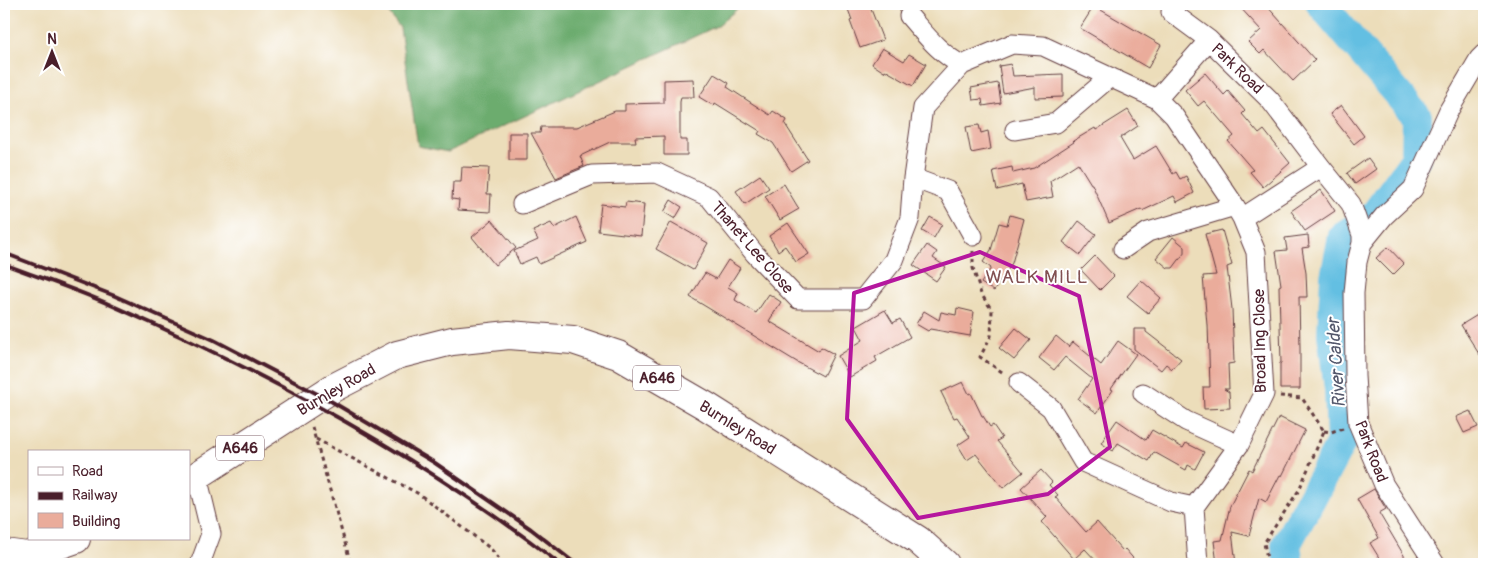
<svg xmlns="http://www.w3.org/2000/svg" width="1488" height="568" viewBox="0 0 1488 568" font-family="Pangolin,sans-serif">
<style>
.forest{fill:#6cac6e;stroke:#5b664c}
.lines{fill:none;stroke-linecap:round;stroke-linejoin:round}
.river{stroke:#64bfe2;stroke-width:30}
.building{fill:#eaac9b}
.minor-casing{stroke:#623c40;stroke-width:21}
.highway-casing{stroke:#623c40;stroke-width:30}
.path{stroke:#623c40;stroke-width:3;stroke-dasharray:4 4;stroke-linecap:butt}
.minor{stroke:#fff;stroke-width:19}
.highway{stroke:#fff;stroke-width:28}
.rail{stroke:#4a1f2b;stroke-width:4}
.marked{fill:none;stroke:#b5179e;stroke-width:4;stroke-linejoin:round}
.labels{text-anchor:middle;stroke-width:4;stroke-linejoin:round;paint-order:stroke}
.shield{fill:#fff;stroke:#80626b;stroke-width:1}
.shield-label{font-size:15px;font-weight:bold;fill:#4a1f2b}
.street-label{font-size:16px;fill:#4a1f2b;stroke:#fff}
.water-label{font-size:18px;font-style:italic;fill:#53576b;stroke:#fff}
.quarter-label{font-size:19px;letter-spacing:1px;fill:#825052;stroke:#fff}
</style>
<rect width="100%" height="100%" fill="#fff"/>
<filter id="ink" filterUnits="userSpaceOnUse"><feTurbulence type="fractalNoise" baseFrequency=".02" numOctaves="2"/><feDisplacementMap in="SourceGraphic" scale="10" xChannelSelector="R" yChannelSelector="G"/><feConvolveMatrix kernelMatrix="1 2 1 2 8 2 1 2 1" color-interpolation-filters="sRGB"/></filter>
<filter id="wash" filterUnits="userSpaceOnUse"><feTurbulence type="fractalNoise" baseFrequency=".0096" numOctaves="4" result="noise"/><feDisplacementMap in="SourceGraphic" scale="20" xChannelSelector="R" yChannelSelector="G"/><feGaussianBlur stdDeviation="1.12" result="paint"/><feColorMatrix in="noise" values="0 0 0 0 0 0 0 0 0 0 0 0 0 0 0 0 0 1.4 0 .05"/><feComposite in="paint" operator="in"/></filter>
<g filter="url(#wash)">
<rect width="100%" height="100%" fill="#ecddba"/>
<path class="forest" d="M382 4H743L717 26 448 152 418 146 400 28Z"/>
<g class="lines">
<path class="river" d="M1289 564 1286 545 1341 443 1339 389 1332 334 1335 277 1343 236 1373 217 1416 158 1417 117 1321 4"/>
</g>
<g id="blocks">
<path class="building" d="M846 4H869L883 40 860 48 850 21 852 20Z
M1237 4H1265L1315 60 1293 81 1264 50 1260 54 1248 42 1261 30Z
M1094 6 1161 45 1148 68 1080 28Z
M882 48 904 61 909 54 926 64 913 86 885 70 884 72 872 64Z
M1011 64 1013 76 1063 74V97L1035 98V87L1003 93 999 66Z
M1205 73 1224 95 1228 91 1245 111 1242 114 1259 134 1264 130 1290 163 1263 187 1250 172 1253 170 1228 141 1234 136 1204 101 1198 106 1185 90Z
M714 74 729 83 727 87 770 115 773 111 787 120 785 124 808 160 791 171 773 143 758 134 760 131 715 103 714 106 699 97Z
M693 79 694 97H681L680 102V140H687V155H664V136L635 137 636 142H610L580 156 584 166 556 178 531 133H540L541 127H577L615 111H625V104L664 103V80Z
M998 83 1001 103 983 106 982 99 973 100 971 88Z
M1341 105 1364 136 1354 144 1330 114Z
M1128 110 1138 126 1120 138 1133 160 1156 146 1173 174 1176 172 1180 179 1186 176 1194 193 1177 202 1174 196 1142 211 1141 209 1109 223 1092 184H1091L1078 163 1050 181 1053 197 1026 202 1022 184 997 190 993 171 1012 167 1013 173 1034 168 1074 142 1073 141 1095 128 1096 130Z
M979 125 981 133 988 131 991 149 971 153 966 127Z
M509 133H527V160H509Z
M1368 158 1376 169 1355 184 1347 173Z
M462 167 489 168 487 194H491L490 212 458 210 459 200 452 199 453 182H461Z
M760 175 769 188 745 204 736 191Z
M784 184 799 209 780 220 765 196Z
M1321 190 1335 211 1305 231 1291 211Z
M671 200 682 207 675 219 664 212Z
M626 202 644 204 641 236 598 231 601 204 625 207Z
M1010 215 1024 219 1012 263 994 291 981 283 991 268 983 262 991 250 999 223 1007 225Z
M576 217 587 242 539 264 536 257 520 264 514 251 538 240 533 231 551 223 554 228Z
M930 217 942 224 934 238 922 231Z
M492 220 516 248 495 265 472 237Z
M1079 221 1096 234 1080 255 1063 242Z
M671 222 708 243 693 270 656 249Z
M788 223 809 254 796 262 785 246 778 251 769 236Z
M1222 230 1232 265 1227 267 1232 309 1234 363 1228 364 1229 389H1224L1229 392 1230 408 1204 409 1203 387H1210L1208 324 1207 325 1203 276 1216 275 1205 234Z
M1308 235 1309 247 1302 248 1306 273 1307 297H1299L1300 348V389H1280V363H1281L1279 286 1281 285 1276 251 1287 250 1285 238Z
M1173 237 1185 247V252L1173 268H1168L1156 258Z
M927 245 937 252 933 258 946 267 936 281 913 265Z
M1388 247 1404 264 1393 275 1376 258Z
M1095 256 1114 276 1100 290 1081 270Z
M728 260 740 268 728 287 738 293 735 300 756 313 769 294 781 302 769 321 819 351 821 347 834 354 823 376 797 362 690 297 705 273 716 279Z
M1141 280 1161 298 1148 313 1127 296Z
M957 308 974 312 970 336 930 329 928 331 916 324 924 311 939 320 941 312 956 315Z
M885 310 893 323 900 319 910 337 875 357 877 361 850 377 838 356 863 340 856 327Z
M1484 311V362L1461 325Z
M1016 328 1031 340 1014 360 999 348Z
M1134 329H1146V332L1181 359 1172 369 1166 364 1161 370 1134 349Z
M1056 336 1069 347 1073 342 1101 365 1118 341 1136 354 1111 389 1113 390 1097 413 1078 399 1092 379 1065 357 1054 370 1039 358Z
M963 382 969 394 971 393 982 416H983L990 427 993 425 1002 438 997 441 1023 472 1003 488 976 454 967 460 958 445 970 437 957 417 954 418 941 392Z
M1470 411 1478 427 1464 433 1456 417Z
M1279 417 1305 430 1282 476 1280 475 1266 502 1259 498 1249 536 1232 532 1236 564H1217L1214 541 1222 540 1230 506 1249 469 1252 471Z
M1117 420 1146 440 1152 430 1183 448 1186 443 1204 452 1195 469 1188 465 1186 470 1154 452 1149 461 1118 443 1113 451 1101 443Z
M1041 470 1052 482 1049 485 1058 495 1055 497 1086 532 1097 522 1123 551 1125 549 1138 564H1099L1085 549 1074 559 1042 522 1047 517 1021 488Z
M1374 489 1386 509 1379 513 1409 564H1383L1370 543 1379 538 1357 499Z"/>
</g>
</g>
<g filter="url(#ink)">
<use href="#blocks" fill-opacity="0" stroke="#623c40" stroke-width="1"/>
<g class="lines">
<g class="minor-casing">
<path id="minor" d="M1171 12 1209 40 1270 100 1321 167 1351 204 1362 235V243L1357 262 1354 293 1355 376 1358 423 1384 485 1435 564
M909 16C925 34 940 54 962 65
M1015 130 1056 123 1110 77
M913 178 948 191 973 236
M522 204 592 175 657 173 709 197 755 254 798 299H863L894 260 910 218 913 178 923 108 962 65 1012 44 1043 46 1157 99 1209 40
M1242 218 1321 167
M1362 243 1384 216 1413 189 1449 110 1479 59 1484 54
M1123 249 1148 232 1235 206
M1019 383 1051 408 1083 462 1171 502 1194 507 1239 445 1264 394 1256 252 1242 218 1235 206 1174 116 1157 99
M1143 393 1186 421 1239 445
M197 476 211 534 200 564
M1194 507 1198 564"/>
</g>
<g class="highway-casing">
<path id="highway" d="M189 481 333 388 397 355 452 341 509 335 573 340 618 355 706 406 918 540 945 564
M4 553 27 556 76 539"/>
</g>
<path class="path" d="M973 251V268L981 294 992 310 991 336 980 357 1005 374
M1280 396 1302 398 1324 431
M312 427 351 564
M1324 431 1331 432 1343 428
M316 439 419 494 491 549 503 564
M1268 564 1264 543 1299 490 1324 431"/>
<use href="#minor" class="minor"/>
<use href="#highway" class="highway"/>
<path class="rail" d="M4 253 115 296 214 340 329 400 435 463 531 529 576 564
M4 264C40 278 78 290 113 306 271 375 424 458 560 564"/>
</g>
</g>
<path class="marked" d="M980 252 1079 296 1110 447 1048 494 918 518 847 419 854 293Z"/>
<g class="labels">
<g class="shield">
<rect x="633" y="365.5" width="48" height="25" rx="4"/>
<rect x="216" y="435.5" width="48" height="25" rx="4"/>
</g>
<g class="shield-label">
<text x="657" y="383">A646</text>
<text x="240" y="453">A646</text>
</g>
<g class="street-label">
<text transform="translate(1238 68) rotate(44)" y="6">Park Road</text>
<text transform="translate(753 247) rotate(49)" y="6">Thanet Lee Close</text>
<text transform="translate(1259 341) rotate(-91)" y="6">Broad Ing Close</text>
<text transform="translate(336 389) rotate(-30)" y="6">Burnley Road</text>
<text transform="translate(738 427) rotate(32)" y="6">Burnley Road</text>
<text transform="translate(1372 451) rotate(69)" y="6">Park Road</text>
</g>
<g class="water-label">
<text transform="translate(1336 363) rotate(-94)" y="6">River Calder</text>
</g>
<g class="quarter-label">
<text x="1037" y="283">WALK MILL</text>
</g>
</g>
<rect width="1488" height="568" fill="none" stroke="#fff" stroke-width="20"/>
<rect x="28" y="450" width="162" height="90" fill="#ffffff" stroke="#b7a5aa"/>
<rect x="38" y="467" width="25" height="8" fill="#ffffff" stroke="#b7a5aa"/>
<text x="72" y="476" font-size="15" fill="#4a1f2b">Road</text>
<rect x="38" y="492" width="25" height="8" fill="#4a1f2b" stroke="#b7a5aa"/>
<text x="72" y="500" font-size="15" fill="#4a1f2b">Railway</text>
<rect x="38" y="513" width="25" height="15" fill="#eaac9b" stroke="#b7a5aa"/>
<text x="72" y="526" font-size="15" fill="#4a1f2b">Building</text>
<g transform="translate(52 52)" stroke="#ffffff" stroke-width="4" paint-order="stroke">
<path d="M0-4L9 19L0 12L-9 19Z" fill="#4a1f2b"/>
<text y="-8" font-size="14" font-weight="bold" text-anchor="middle" fill="#4a1f2b">N</text>
</g>
</svg>
